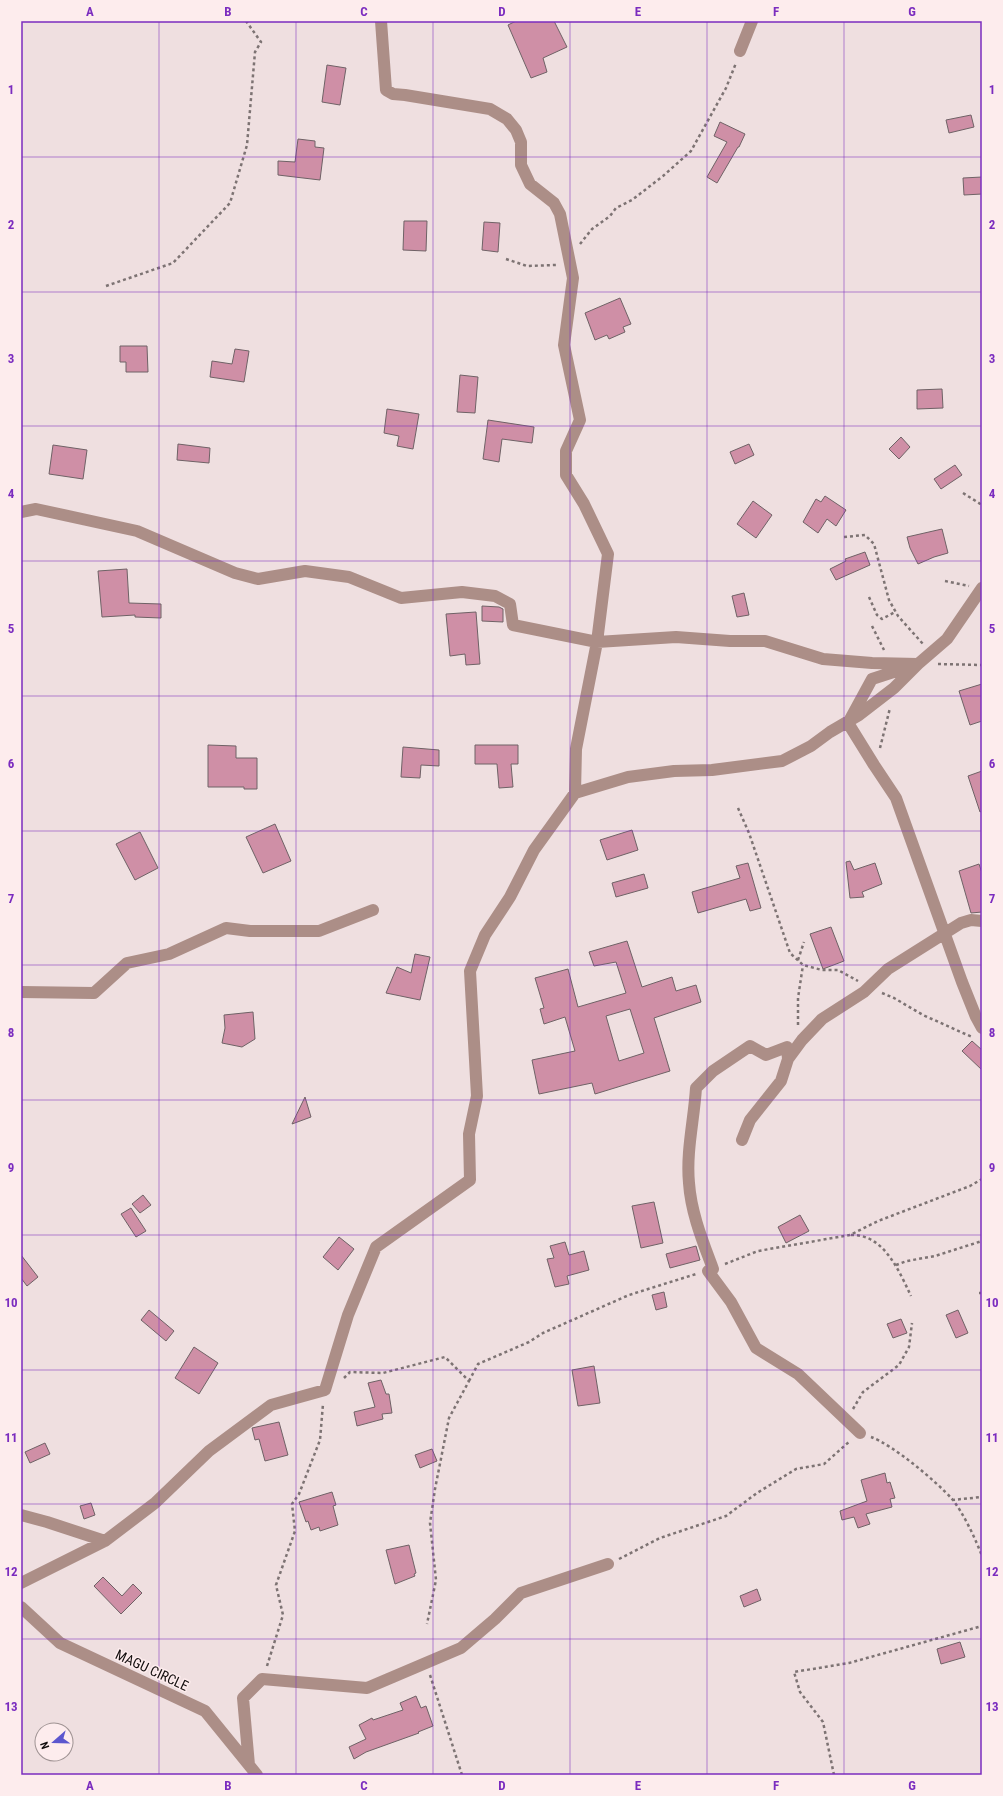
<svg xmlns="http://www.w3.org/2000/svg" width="1003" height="1796" viewBox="0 0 1003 1796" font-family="'Roboto Condensed',sans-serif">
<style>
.building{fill:#cf8fa6;stroke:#6f6266;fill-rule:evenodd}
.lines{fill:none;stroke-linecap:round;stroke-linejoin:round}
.path{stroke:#7d7373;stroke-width:2.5;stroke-dasharray:3 3;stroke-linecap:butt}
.street{stroke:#ac8e87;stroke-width:12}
.grid{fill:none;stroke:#7b2cbf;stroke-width:1;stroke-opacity:0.55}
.labels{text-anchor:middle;stroke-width:3;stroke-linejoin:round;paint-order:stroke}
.street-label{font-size:14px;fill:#120d0d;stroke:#fdeced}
.neatline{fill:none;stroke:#7b2cbf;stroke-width:1.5}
.grid-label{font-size:13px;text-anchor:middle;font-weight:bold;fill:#7b2cbf}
</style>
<rect width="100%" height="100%" fill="#efdfe0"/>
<path class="building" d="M516 21H554L567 47 543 58 547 72 531 78 508 25Z
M327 65 346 68 340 105 322 102Z
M971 115 974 127 949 133 946 120Z
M720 122 745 134 739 147H738L717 183 707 177 727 142 714 136Z
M298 139 315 141V147L324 148 320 180 278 175V161L295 162Z
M982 177V194L964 195 963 178Z
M404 221H427L426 251 403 250Z
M484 222 500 223 498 252 482 250Z
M620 298 631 324 623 327 625 332 609 339 607 335 595 340 585 313Z
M120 346H147L148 372H126V362H120Z
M235 349 249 351 244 382 210 377 212 361 232 364Z
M460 375 478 377 475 413 457 412Z
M942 389 943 408 917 409V390Z
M387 409 419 414 413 449 397 446 399 436 384 433Z
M488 420 534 427 532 443 502 439 499 462 483 459Z
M901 437 910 447 899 459 889 449Z
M178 444 210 448 209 463 177 460Z
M749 444 754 455 735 464 730 452Z
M53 445 87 450 83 479 49 474Z
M955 465 962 475 941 489 934 479Z
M825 496 846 510 836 526 827 519 818 533 803 522 816 499 821 502Z
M753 501 772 515 756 538 737 524Z
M942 529 948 553 934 557 918 564 910 548 907 537Z
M865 552 870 565 836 580 830 569 846 561 845 559Z
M127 569 129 603 161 604V618L135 617V615L102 617 98 571Z
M744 593 749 615 737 617 732 596Z
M482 606 499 607 503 609V622L482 621Z
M476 612 480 664 466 665 465 654 450 656 446 614Z
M982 684V721L970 725 959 691Z
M208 745 236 746V758H257V789H244V787H208Z
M475 745H518V764H511L513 787 499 788 497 764H475Z
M403 747 439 750V766L421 765 420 778 401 777Z
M982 771V811L980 812 968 776Z
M275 824 291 861 263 873 246 837Z
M632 830 638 850 607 860 600 840Z
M140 832 158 868 135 880 116 844Z
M850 861 854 870 875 863 882 884 862 892 864 897 850 898 846 862Z
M748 863 761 908 750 911 746 899 698 913 692 892 740 878 736 866Z
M979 864 982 873V912L971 913 959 871Z
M644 874 648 888 616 897 612 883Z
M831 927 844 961 823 969 810 934Z
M627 941 642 987 672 977 676 991 696 985 701 1002 654 1018 670 1071 595 1094 592 1083 539 1094 532 1060 575 1051 565 1017 544 1024 540 1009 544 1008 535 978 568 969 578 1007 626 993 616 962 594 966 589 952ZM630 1009 644 1053 619 1061 606 1016Z
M415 954 430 957 420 1000 386 993 397 967 411 973Z
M253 1012 255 1039 242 1047 222 1043 225 1028 224 1015Z
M972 1041 982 1050V1070L962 1051Z
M305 1097 311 1117 292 1124Z
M143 1195 151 1205 140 1213 132 1204Z
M654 1202 663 1243 641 1248 632 1206Z
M131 1208 146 1231 136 1237 121 1214Z
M800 1215 809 1231 786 1243 778 1227Z
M339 1237 354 1249 338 1270 323 1257Z
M565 1242 569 1255 584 1251 589 1270 567 1276 569 1284 555 1287 547 1259 554 1258 550 1246Z
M696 1246 700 1260 670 1268 666 1254Z
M21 1255 38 1277 27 1286 21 1278Z
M664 1292 667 1307 656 1310 652 1295Z
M149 1310 174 1331 166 1341 141 1320Z
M958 1310 968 1333 956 1338 946 1315Z
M901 1319 907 1333 893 1338 887 1324Z
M194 1347 218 1363 199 1394 175 1378Z
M594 1366 600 1403 578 1406 572 1370Z
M381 1380 386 1394H389L392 1413 382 1414 383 1419 357 1426 354 1412 375 1407 368 1383Z
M279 1422 288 1455 265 1461 259 1439 255 1440 252 1428Z
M45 1443 50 1454 30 1463 25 1452Z
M432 1449 437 1461 420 1468 415 1455Z
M885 1473 887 1483 890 1482 895 1498 890 1499 892 1507 866 1514 870 1524 858 1528 854 1517 842 1520 840 1511 867 1501 861 1480Z
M332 1492 336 1505 333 1506 338 1525 320 1531 319 1527 311 1530 308 1521 306 1522 299 1502Z
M91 1503 95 1515 84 1519 80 1506Z
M409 1545 416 1573 414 1574 415 1576 395 1584 386 1550Z
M103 1577 122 1596 133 1584 142 1593 121 1614 94 1586Z
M757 1589 761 1600 744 1607 740 1596Z
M960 1642 965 1657 941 1664 937 1649Z
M416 1696 421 1708 426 1706 433 1726 418 1732 419 1733 366 1752 354 1759 349 1747 366 1739 359 1725 372 1718 373 1720 403 1710 400 1703Z"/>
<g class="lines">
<path class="path" d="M580 244 592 229 610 216 616 208 632 200 663 176 691 151 726 88 736 63
M506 259 527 266 556 265
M106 286 173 263 230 203 247 145 255 52 261 42 246 21
M963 493 982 505
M844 537 865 535 874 544 889 600 898 616 923 644
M945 581 969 586
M869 597 877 615 882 619 895 612
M872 626 884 650
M938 664 982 665
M880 748 890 708
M738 808 749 833 790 953 803 965 822 970H838L858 981
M798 960 804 942
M882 993 894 998 923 1015 972 1037
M798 1025V998L803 965
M851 1235C884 1234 899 1271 911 1296
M725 1264 758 1251 850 1235 878 1221 970 1186 982 1179
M896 1265 907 1261 935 1256 982 1241
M979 1293H982
M344 1378 350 1372 383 1373 445 1357 469 1381 449 1418 435 1489 430 1523 436 1580 427 1624
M469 1381 478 1364 529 1342 543 1333 629 1295 696 1274
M853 1409 863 1392 899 1365 909 1347 912 1323
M871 1437C893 1445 936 1481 952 1499 963 1512 976 1540 982 1556
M952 1500 982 1497
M619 1559 660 1538 726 1516 757 1493 796 1469 824 1464 850 1441
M267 1666 283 1615 276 1585 295 1531 292 1504 299 1494 320 1440 323 1404
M430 1675 462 1775
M834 1775 823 1722 800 1692 794 1672 849 1663 982 1626"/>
<path class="street" d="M381 21 386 90 393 94 405 95 490 109 507 119 516 130 521 142V165L530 184 554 203 560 214 573 278 564 345 580 420 566 451V475L584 504 608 554 597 642 576 749 575 793
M740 51 752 21
M21 512 36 509 137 531 235 573 258 579 305 571 349 577 401 598 462 592 495 596 510 604 513 625 597 642 676 637 730 641H765L823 659 872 663 918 664
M909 667 872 679 848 723 874 765 896 798 962 982 976 1017 982 1028
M21 992 94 993 127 963 169 954 226 928 250 931H319L373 910
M742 1140 750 1120 781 1081 788 1059
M713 1269C703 1242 691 1213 689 1183 686 1152 694 1120 696 1088L713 1071 750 1046 766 1055 787 1047 788 1059 802 1040 822 1019 864 992 888 969 961 923 971 920 982 921
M708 1271 731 1302 756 1348 798 1374 860 1433
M21 1515 47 1522 105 1541 155 1503 209 1451 271 1405 325 1390 348 1315 376 1247 470 1180 469 1134 477 1096 470 971 485 935 510 897 534 850 575 793 628 777 674 771 712 770 782 761 811 746 830 732 859 715 894 688 918 664 947 639 982 588
M21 1583 105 1541
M21 1607 60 1643 205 1711 257 1775
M249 1765 243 1698 262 1679 367 1688 461 1648 495 1619 521 1593 608 1564"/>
</g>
<path class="grid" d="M159 21V1775M296 21V1775M433 21V1775M570 21V1775M707 21V1775M844 21V1775M21 157H982M21 292H982M21 426H982M21 561H982M21 696H982M21 831H982M21 965H982M21 1100H982M21 1235H982M21 1370H982M21 1504H982M21 1639H982"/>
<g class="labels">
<g class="street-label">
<text transform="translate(152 1670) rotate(25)" y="5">MAGU CIRCLE</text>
</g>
</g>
<rect width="1003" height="1796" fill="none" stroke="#fdeced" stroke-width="44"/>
<g transform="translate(54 1742) rotate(250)"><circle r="19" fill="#fdeced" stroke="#9f9393"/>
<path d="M0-3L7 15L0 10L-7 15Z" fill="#5c56ce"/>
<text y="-6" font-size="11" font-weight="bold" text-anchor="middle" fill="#120d0d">N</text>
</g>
<rect x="22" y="22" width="959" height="1752" class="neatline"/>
<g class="grid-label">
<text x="90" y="16">A</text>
<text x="228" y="16">B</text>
<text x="364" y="16">C</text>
<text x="502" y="16">D</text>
<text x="638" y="16">E</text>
<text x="776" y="16">F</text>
<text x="912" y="16">G</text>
<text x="11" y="94">1</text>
<text x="992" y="94">1</text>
<text x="11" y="229">2</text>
<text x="992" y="229">2</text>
<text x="11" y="363">3</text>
<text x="992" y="363">3</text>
<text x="11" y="498">4</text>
<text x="992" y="498">4</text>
<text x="11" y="633">5</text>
<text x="992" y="633">5</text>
<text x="11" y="768">6</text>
<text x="992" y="768">6</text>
<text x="11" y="903">7</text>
<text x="992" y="903">7</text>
<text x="11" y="1037">8</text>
<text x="992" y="1037">8</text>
<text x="11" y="1172">9</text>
<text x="992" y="1172">9</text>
<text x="11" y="1307">10</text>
<text x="992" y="1307">10</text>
<text x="11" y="1442">11</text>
<text x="992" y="1442">11</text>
<text x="11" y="1576">12</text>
<text x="992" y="1576">12</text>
<text x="11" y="1711">13</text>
<text x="992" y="1711">13</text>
<text x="90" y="1790">A</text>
<text x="228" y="1790">B</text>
<text x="364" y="1790">C</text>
<text x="502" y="1790">D</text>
<text x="638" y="1790">E</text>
<text x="776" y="1790">F</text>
<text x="912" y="1790">G</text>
</g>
</svg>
